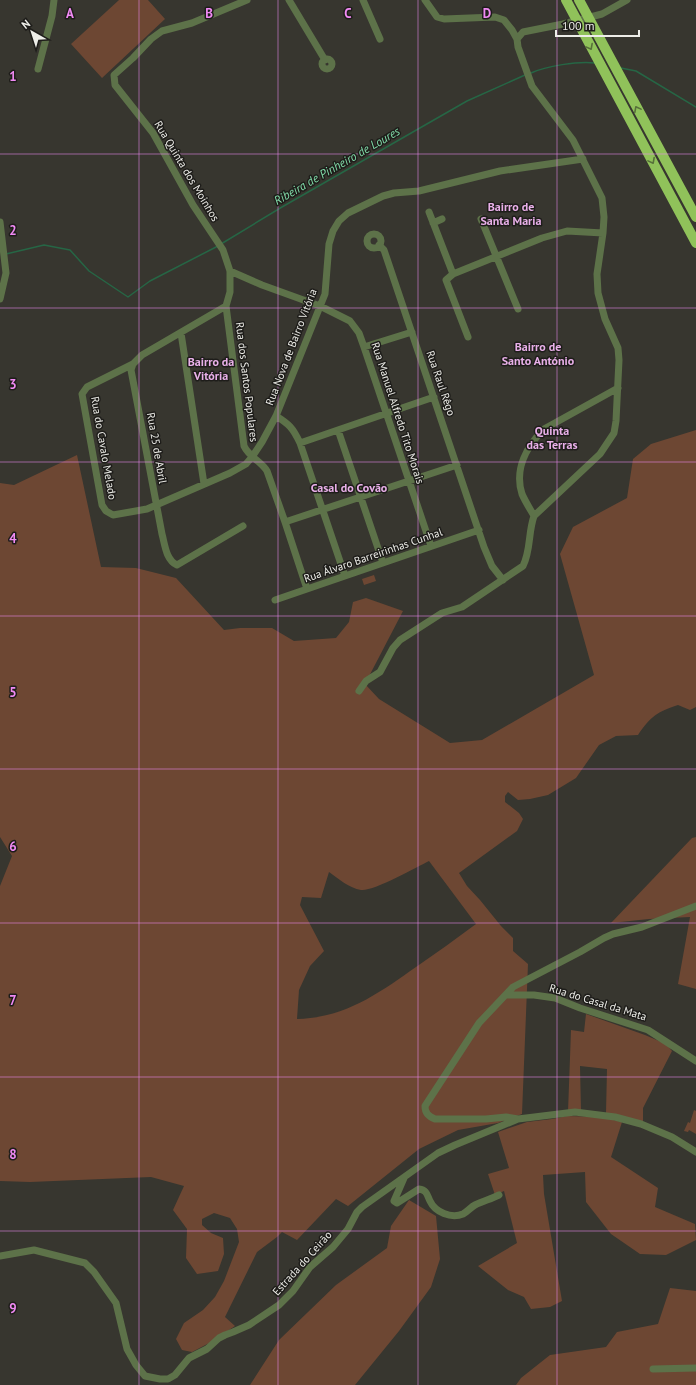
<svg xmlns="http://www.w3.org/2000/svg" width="696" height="1385" viewBox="0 0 696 1385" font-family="'PT Sans',sans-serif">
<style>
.green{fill:#6d4733;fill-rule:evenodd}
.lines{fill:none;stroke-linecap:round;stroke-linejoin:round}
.stream{stroke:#266645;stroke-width:1.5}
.minor{stroke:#5d7249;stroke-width:7}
.highway{stroke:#90c25a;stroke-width:10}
.oneway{stroke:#57703a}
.grid{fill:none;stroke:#f18af4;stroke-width:1;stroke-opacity:0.55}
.labels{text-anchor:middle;stroke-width:3;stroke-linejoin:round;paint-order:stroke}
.street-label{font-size:11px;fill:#edede8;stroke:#1e1d1a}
.water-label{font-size:12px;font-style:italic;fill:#82ddaa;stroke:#1e1d1a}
.neighbourhood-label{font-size:12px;font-weight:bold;fill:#e9b0e9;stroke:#1e1d1a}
.grid-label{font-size:13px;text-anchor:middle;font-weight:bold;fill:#f18af4;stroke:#1e1d1a;stroke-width:3;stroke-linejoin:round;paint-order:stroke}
</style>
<rect width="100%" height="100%" fill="#37362f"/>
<path class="green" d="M119 0H148L165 19 102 78 71 44Z
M696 430V707L690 710 678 705C657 712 651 716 638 735L616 736 599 745 576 778 548 795 530 799 518 800 508 792 505 796V802L519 813 523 819 517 831 459 873 467 886 480 900 501 926 513 938V951L528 964 522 1114 498 1123 458 1130 419 1149 348 1206 336 1199 297 1240 282 1232 277 1237 257 1252 225 1317 235 1326 213 1341 192 1352 182 1350 176 1339 184 1323 203 1310 215 1297 224 1281 239 1242 237 1229 230 1218 214 1213 202 1219V1225L211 1233 223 1238 224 1254 218 1271 197 1274 186 1258 187 1229 173 1210 184 1186 151 1177 30 1182 0 1181V886L12 856 0 837V483L14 485 77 455 101 567 136 568 176 578 224 630 240 628H272L294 641 336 638 349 622 353 602 366 598 403 611 365 684 379 699 450 743 482 740 594 675 560 554 573 527 627 498 633 459 651 444ZM429 861 476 924C456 939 436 953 416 967 379 993 345 1018 297 1019L299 990 310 966 324 951 300 905 302 897 321 898 329 872C339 879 349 888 361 890 372 892 417 867 429 861Z
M374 575 376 581 364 585 362 579Z
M696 837V989L678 984 690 917 649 919 611 923 692 838Z
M586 1014 645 1035 666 1044 672 1051 643 1108V1123L606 1113 607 1069 580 1066 581 1111 568 1112 571 1030 584 1032Z
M694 1110 696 1111V1134L689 1130 688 1132 684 1131 688 1122 690 1123Z
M567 1116 601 1117 622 1122 611 1157 658 1188 655 1207 695 1224 696 1240 666 1255 640 1254 611 1234 586 1202 585 1172 543 1175 544 1194 562 1301 550 1307 531 1309 524 1297 508 1290 478 1266 517 1243 504 1191 495 1195 488 1174 509 1168 498 1132 527 1122 552 1119Z
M409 1200 436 1216 440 1259 431 1287 399 1331 355 1385H250L279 1340 336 1285 387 1248 391 1226Z
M670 1288 696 1291V1385H516L521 1378 550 1355 606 1347 617 1332 658 1324Z"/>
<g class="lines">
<path class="stream" d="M621 68 636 71 696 107
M531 73C546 66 578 61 595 63
M221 244 282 207 467 101 525 75
M6 254 44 245 70 250 89 271 128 297 150 281 218 246"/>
<path class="minor" d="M247 0 192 23 162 31 151 39 133 58 114 75 115 85 153 133 193 205 223 250 230 271V292L226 306 244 446C249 457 261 461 267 471L285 522 307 589
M289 0 325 60
M363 0 380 39
M517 39 523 32 563 24 602 14 627 0
M322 64a5 5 0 1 1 10 0a5 5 0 1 1-10 0Z
M38 69 52 16 54 0
M429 212 453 274 446 280 468 337
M481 219 518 309
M0 222 6 273 0 299
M433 223 442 219
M367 241a7 7 0 1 1 14 0a7 7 0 1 1-14 0Z
M379 245 384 250 484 547 492 566 503 580
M230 271 262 285 320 306 350 321 359 333 364 347 431 546
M453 274 542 238 567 231 603 233
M226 306 142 355 133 364 131 370 162 534C165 545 166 560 177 565L243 526
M181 333 204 484
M364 347 412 332
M133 364 87 387 82 394 102 505 106 511 113 515 147 509 230 473 246 464 252 457 262 442 276 416 325 294 329 244 333 231 339 221 348 213 383 196 394 193 419 191 500 171 583 159
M276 416C289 424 293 428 300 443L345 576
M338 430 383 563
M300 443 434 397
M534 516C530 509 525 501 522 494 514 469 527 446 544 429L618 388
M285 522 457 465
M275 600 479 530
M359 691 366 681 380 672 393 648 400 640 442 613 462 607 523 566C531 550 528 533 534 516L600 454 614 433 616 421 619 360 618 348 605 319 598 293 597 274 603 233 604 217 602 198 573 140 532 86 518 47 517 39 512 30 504 20 495 17 444 19 437 17 425 0
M507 995H534L555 998 580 1008 648 1030 696 1061
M518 1119 506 1117 486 1119H435C428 1116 425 1113 425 1106L479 1023 513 987 580 952 604 938 613 934 642 927 696 906
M404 1178 394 1201 397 1203 419 1189C427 1190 427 1195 430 1201 435 1212 451 1219 463 1214 467 1212 471 1207 475 1205 483 1201 491 1199 499 1195
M0 1256 34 1250 85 1263 94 1272 116 1303 127 1349 136 1365 145 1376 160 1379H168L175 1375 189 1358 207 1349 219 1338 225 1335 233 1332 249 1325 279 1305 293 1291 310 1267 333 1247 348 1229 357 1212 362 1207 438 1153 455 1145 518 1119 575 1112 615 1117 641 1124 672 1137 696 1152
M653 1369 696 1368"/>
<path class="highway" d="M566 0 696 243
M579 0 696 217"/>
</g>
<defs><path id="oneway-chevron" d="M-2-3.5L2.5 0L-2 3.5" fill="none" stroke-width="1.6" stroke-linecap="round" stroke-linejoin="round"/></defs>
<g class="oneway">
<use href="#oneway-chevron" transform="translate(590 47) rotate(62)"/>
<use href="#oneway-chevron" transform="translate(637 109) rotate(-118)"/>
<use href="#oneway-chevron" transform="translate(652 161) rotate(62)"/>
</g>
<path class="grid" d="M139 0V1385M278 0V1385M418 0V1385M557 0V1385M0 154H696M0 308H696M0 462H696M0 616H696M0 769H696M0 923H696M0 1077H696M0 1231H696"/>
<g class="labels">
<g class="street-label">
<text transform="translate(187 171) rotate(59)" y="4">Rua Quinta dos Moinhos</text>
<text transform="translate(291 347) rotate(-69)" y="4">Rua Nova de Bairro Vitória</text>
<text transform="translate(247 382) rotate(83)" y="4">Rua dos Santos Populares</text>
<text transform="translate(441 383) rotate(71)" y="4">Rua Raul Rêgo</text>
<text transform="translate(398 413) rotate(72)" y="4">Rua Manuel Alfredo Tito Morais</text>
<text transform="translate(104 448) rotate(80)" y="4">Rua do Cavalo Melado</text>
<text transform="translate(157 448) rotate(80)" y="4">Rua 25 de Abril</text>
<text transform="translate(373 555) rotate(-19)" y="4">Rua Álvaro Barreirinhas Cunhal</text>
<text transform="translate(598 1002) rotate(17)" y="4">Rua do Casal da Mata</text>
<text transform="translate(302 1263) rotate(-48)" y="4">Estrada do Ceirão</text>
</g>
<g class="water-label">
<text transform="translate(337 166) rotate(-30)" y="4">Ribeira de Pinheiro de Loures</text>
</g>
<g class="neighbourhood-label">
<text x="511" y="211">Bairro de<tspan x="511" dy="14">Santa Maria</tspan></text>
<text x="538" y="351">Bairro de<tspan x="538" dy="14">Santo António</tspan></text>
<text x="211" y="366">Bairro da<tspan x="211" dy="14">Vitória</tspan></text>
<text x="552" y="435">Quinta<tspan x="552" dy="14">das Terras</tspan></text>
<text x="349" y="492">Casal do Covão</text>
</g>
</g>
<g class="grid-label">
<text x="70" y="18">A</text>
<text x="209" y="18">B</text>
<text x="348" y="18">C</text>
<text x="487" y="18">D</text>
<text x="13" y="81">1</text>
<text x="13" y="235">2</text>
<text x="13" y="389">3</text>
<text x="13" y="543">4</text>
<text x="13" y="697">5</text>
<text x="13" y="851">6</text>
<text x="13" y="1005">7</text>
<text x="13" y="1159">8</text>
<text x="13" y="1313">9</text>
</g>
<g transform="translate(32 32) rotate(321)" stroke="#1e1d1a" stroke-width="3" paint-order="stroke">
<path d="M0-3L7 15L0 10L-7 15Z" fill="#edede8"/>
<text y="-6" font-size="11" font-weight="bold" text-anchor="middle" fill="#edede8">N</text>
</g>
<path d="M556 30v6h83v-6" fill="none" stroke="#edede8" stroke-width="2"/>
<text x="562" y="30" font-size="12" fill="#edede8" stroke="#1e1d1a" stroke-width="3" paint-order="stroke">100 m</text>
</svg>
